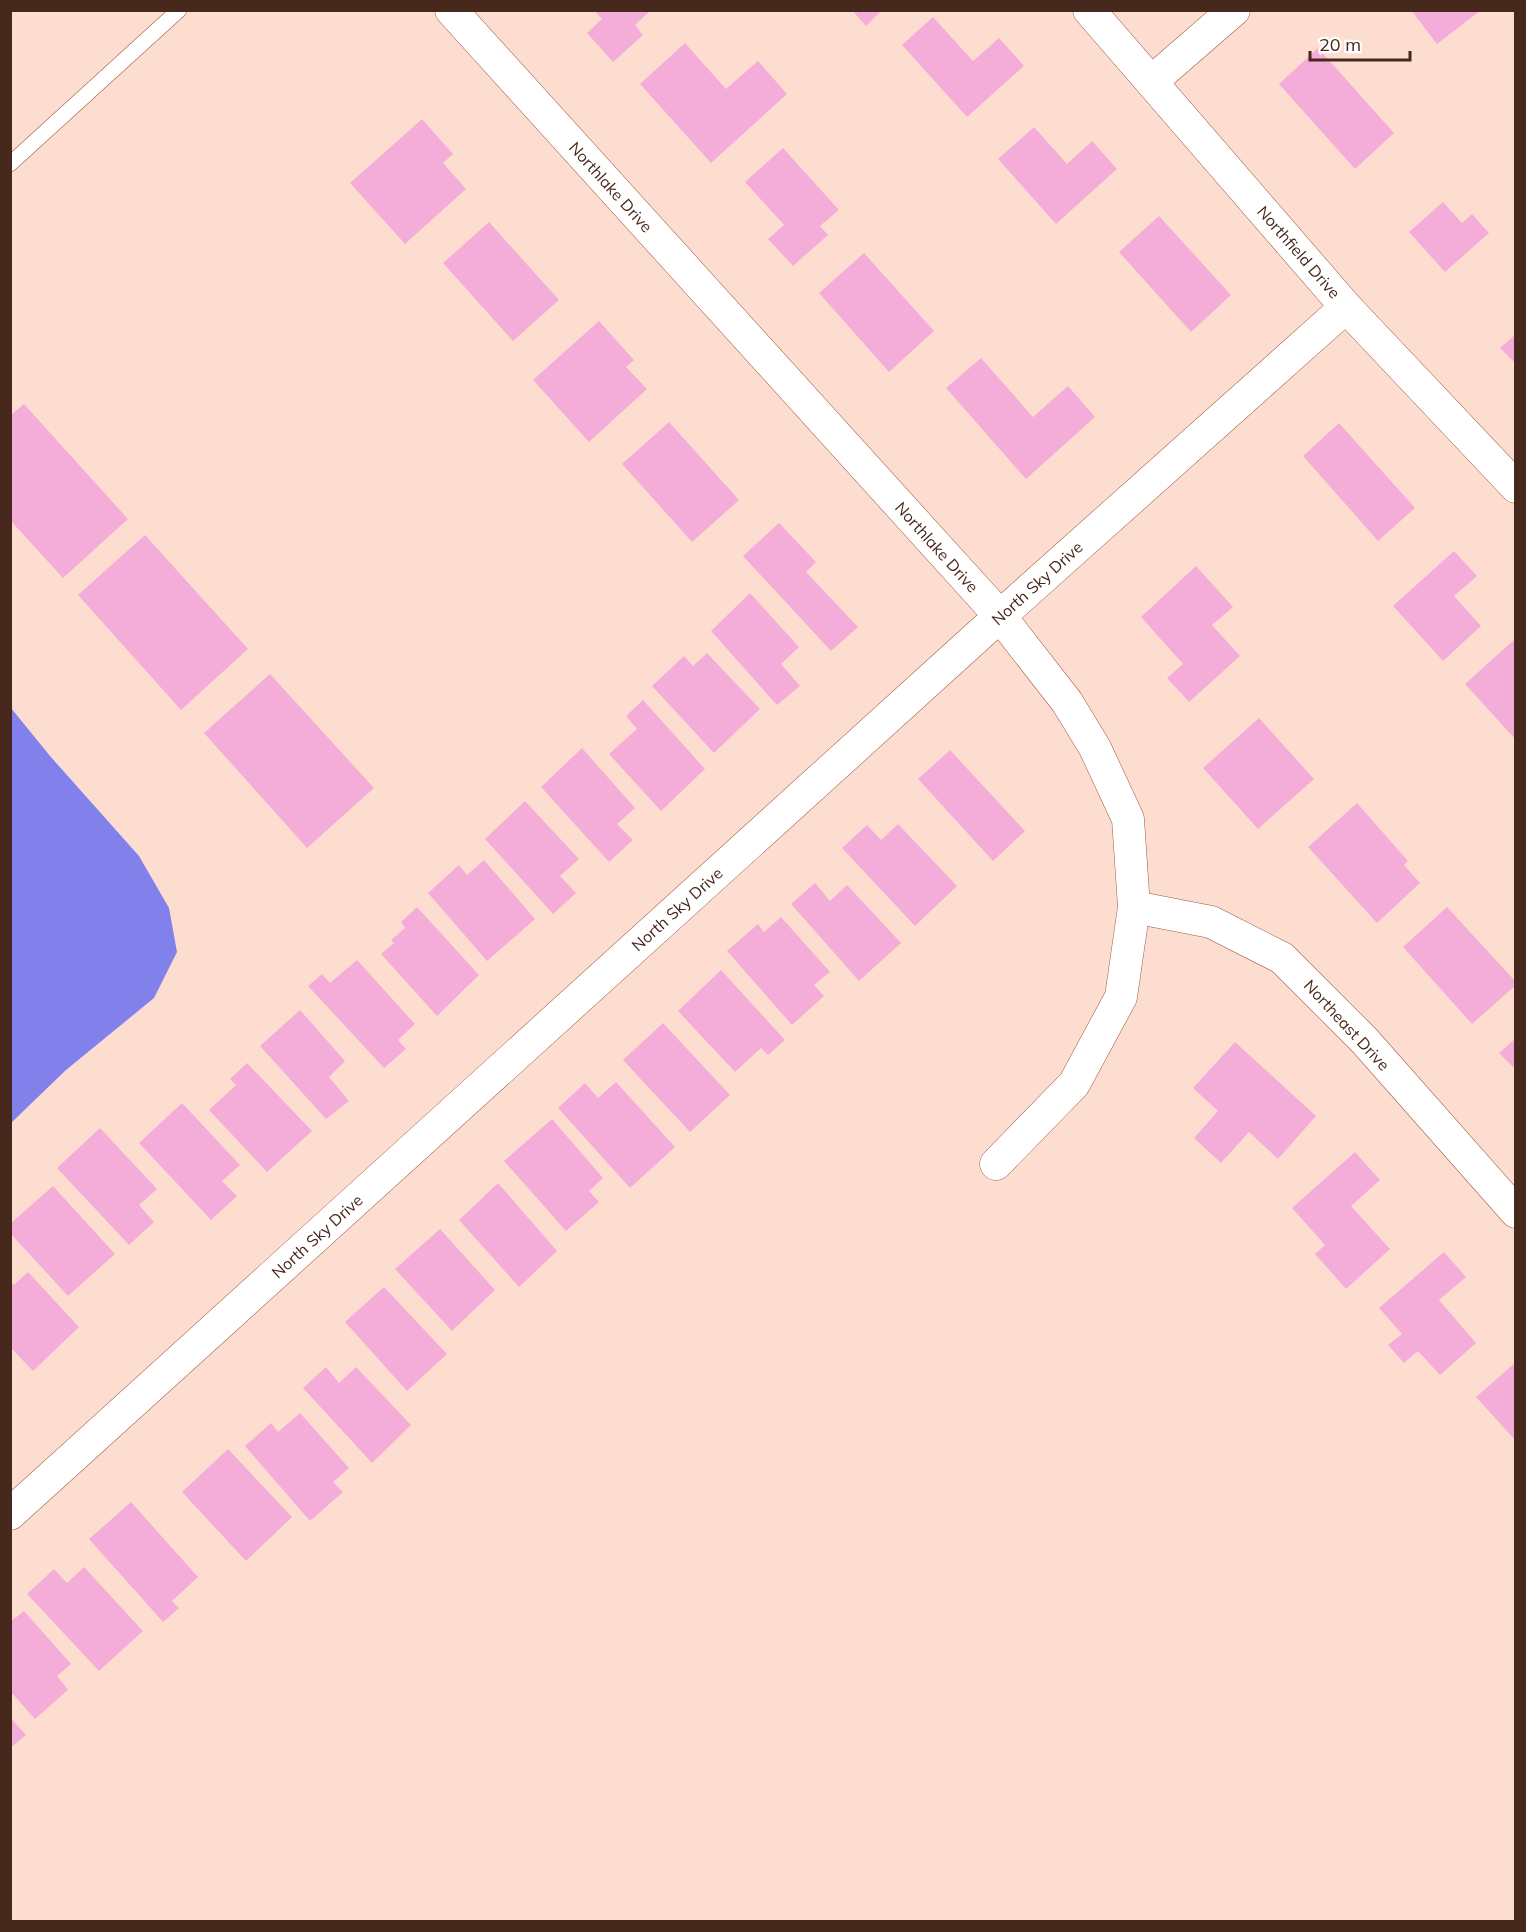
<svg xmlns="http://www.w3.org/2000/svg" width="1526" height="1932" viewBox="0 0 1526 1932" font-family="Mulish,sans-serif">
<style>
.water{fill:#8281ec}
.building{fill:#f4add9}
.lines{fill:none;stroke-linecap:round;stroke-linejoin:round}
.lane-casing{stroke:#a05a3f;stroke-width:16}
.street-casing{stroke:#a05a3f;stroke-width:33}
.lane{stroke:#fff;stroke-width:15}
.street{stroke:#fff;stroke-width:32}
.labels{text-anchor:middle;stroke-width:5;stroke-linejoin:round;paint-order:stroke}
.street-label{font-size:16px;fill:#46281c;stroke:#fff}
</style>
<rect width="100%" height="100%" fill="#feddd1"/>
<path class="water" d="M11 708 50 756 139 856 169 908 177 952 154 998 66 1070 11 1123Z"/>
<path class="building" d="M594 10H651L635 25 643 35 613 62 587 33 602 19Z
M852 10H882L866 26Z
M1411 10H1481L1437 44Z
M933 17 973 61 999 38 1024 66 967 117 902 45Z
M685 43 726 89 758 61 787 94 711 163 640 84Z
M1318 48 1394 133 1355 169 1279 84Z
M422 119 453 154 443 163 466 189 405 244 350 183Z
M1034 127 1067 164 1092 141 1117 169 1056 224 998 159Z
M783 148 839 210 820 226 828 235 793 266 768 239 784 225 745 182Z
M1443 202 1462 223 1472 214 1489 233 1445 272 1409 232Z
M1159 216 1231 295 1191 332 1119 252Z
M489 222 559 300 513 341 443 263Z
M864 253 934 331 889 372 819 293Z
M599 321 634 360 626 367 647 389 589 442 533 380Z
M1516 334V364L1500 348Z
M981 358 1033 417 1068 386 1095 417 1026 479 946 388Z
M24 404 128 519 63 578 10 520V416Z
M669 422 739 500 692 542 622 464Z
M1339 423 1415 508 1378 541 1303 456Z
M779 523 816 562 806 572 858 627 831 651 743 556Z
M145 535 248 649 181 710 78 595Z
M1454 551 1477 576 1454 596 1481 626 1443 661 1393 606Z
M1196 566 1233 607 1212 625 1240 656 1189 702 1167 678 1183 664 1141 617Z
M750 593 799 647 781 664 800 686 777 705 711 631Z
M1516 638V740L1465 684Z
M707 653 760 709 714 753 652 686 684 656 693 666Z
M270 674 374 788 307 848 204 733Z
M643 700 705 769 661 811 609 754 637 729 626 716Z
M1259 718 1314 779 1258 829 1203 768Z
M582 748 635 808 617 824 633 840 609 862 541 787Z
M950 750 1025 831 993 861 918 779Z
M525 801 579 859 560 876 576 893 553 914 485 839Z
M1357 803 1408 861 1404 865 1420 883 1377 923 1308 847Z
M898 824 957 886 915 926 842 848 867 825 881 840Z
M484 860 535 919 487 961 428 893 459 865 467 875Z
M815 883 830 901 847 885 901 943 859 981 791 904Z
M417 907 479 975 437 1016 381 954 394 943 391 940 405 928 401 922Z
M1447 907 1516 982V985L1472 1024 1403 947Z
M781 917 830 972 814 985 824 996 792 1025 727 951 758 924 764 932Z
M357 960 415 1024 398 1040 406 1049 384 1068 308 986 322 974 330 983Z
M721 970 785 1040 768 1055 761 1048 735 1072 678 1011Z
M300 1010 345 1061 329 1077 349 1101 326 1119 260 1046Z
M663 1023 730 1095 690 1132 623 1060Z
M1516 1038V1070L1499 1053Z
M1235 1042 1316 1116 1278 1159 1249 1132 1221 1163 1194 1138 1218 1111 1193 1088Z
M247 1063 312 1131 267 1172 209 1110 236 1085 230 1079Z
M616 1082 675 1147 630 1188 558 1108 585 1083 598 1098Z
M182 1103 240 1165 222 1181 237 1196 211 1220 139 1143Z
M552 1119 603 1178 589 1191 599 1202 566 1231 504 1161Z
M100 1128 157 1189 139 1205 154 1222 129 1245 57 1168Z
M1355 1152 1380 1180 1351 1206 1390 1249 1346 1289 1315 1254 1325 1245 1292 1208Z
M498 1183 557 1251 519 1287 459 1220Z
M53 1186 115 1254 68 1296 10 1233V1224Z
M440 1229 495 1290 452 1331 395 1269Z
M1444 1252 1466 1277 1439 1300 1476 1343 1440 1375 1418 1351 1404 1363 1388 1345 1402 1334 1379 1308Z
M28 1272 79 1327 33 1371 10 1347V1281L14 1285Z
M384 1287 447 1354 407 1391 345 1322Z
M1516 1362V1441L1476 1397Z
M326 1367 339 1383 356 1367 411 1425 372 1463 303 1388Z
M300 1413 349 1468 333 1482 343 1492 310 1521 245 1446 271 1423 278 1432Z
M228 1449 292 1517 246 1561 182 1492Z
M131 1502 198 1577 172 1601 179 1608 163 1622 89 1539Z
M84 1567 143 1631 99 1671 27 1594 54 1569 67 1583Z
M24 1611 71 1664 57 1676 68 1690 35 1719 10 1691V1622Z
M10 1717 26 1735 10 1748Z"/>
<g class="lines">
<g class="lane-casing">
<path id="lane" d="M10 164 179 10"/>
</g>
<g class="street-casing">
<path id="street" d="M451 10 1000 616 1067 702 1095 748 1128 819 1134 907 1121 997 1074 1084 996 1164
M1089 10 1346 307 1516 487
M1151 82 1234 10
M1134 907 1211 922 1282 958 1364 1040 1516 1212
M10 1514 1000 616 1346 307"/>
</g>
<use href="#lane" class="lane"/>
<use href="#street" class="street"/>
</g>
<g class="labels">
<g class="street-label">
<text transform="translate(611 187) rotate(48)" y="6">Northlake Drive</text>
<text transform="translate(1299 252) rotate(49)" y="6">Northfield Drive</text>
<text transform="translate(937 547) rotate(48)" y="6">Northlake Drive</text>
<text transform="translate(1037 583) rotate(-42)" y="6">North Sky Drive</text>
<text transform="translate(677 909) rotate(-42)" y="6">North Sky Drive</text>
<text transform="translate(1347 1025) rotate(47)" y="6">Northeast Drive</text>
<text transform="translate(317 1236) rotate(-42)" y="6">North Sky Drive</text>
</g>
</g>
<rect width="1526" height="1932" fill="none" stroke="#46281c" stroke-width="24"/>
<path d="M1310 51v9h100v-9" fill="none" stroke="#46281c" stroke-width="3"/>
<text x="1319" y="51" font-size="18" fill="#46281c" stroke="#ffffff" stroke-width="4.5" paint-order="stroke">20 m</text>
</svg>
